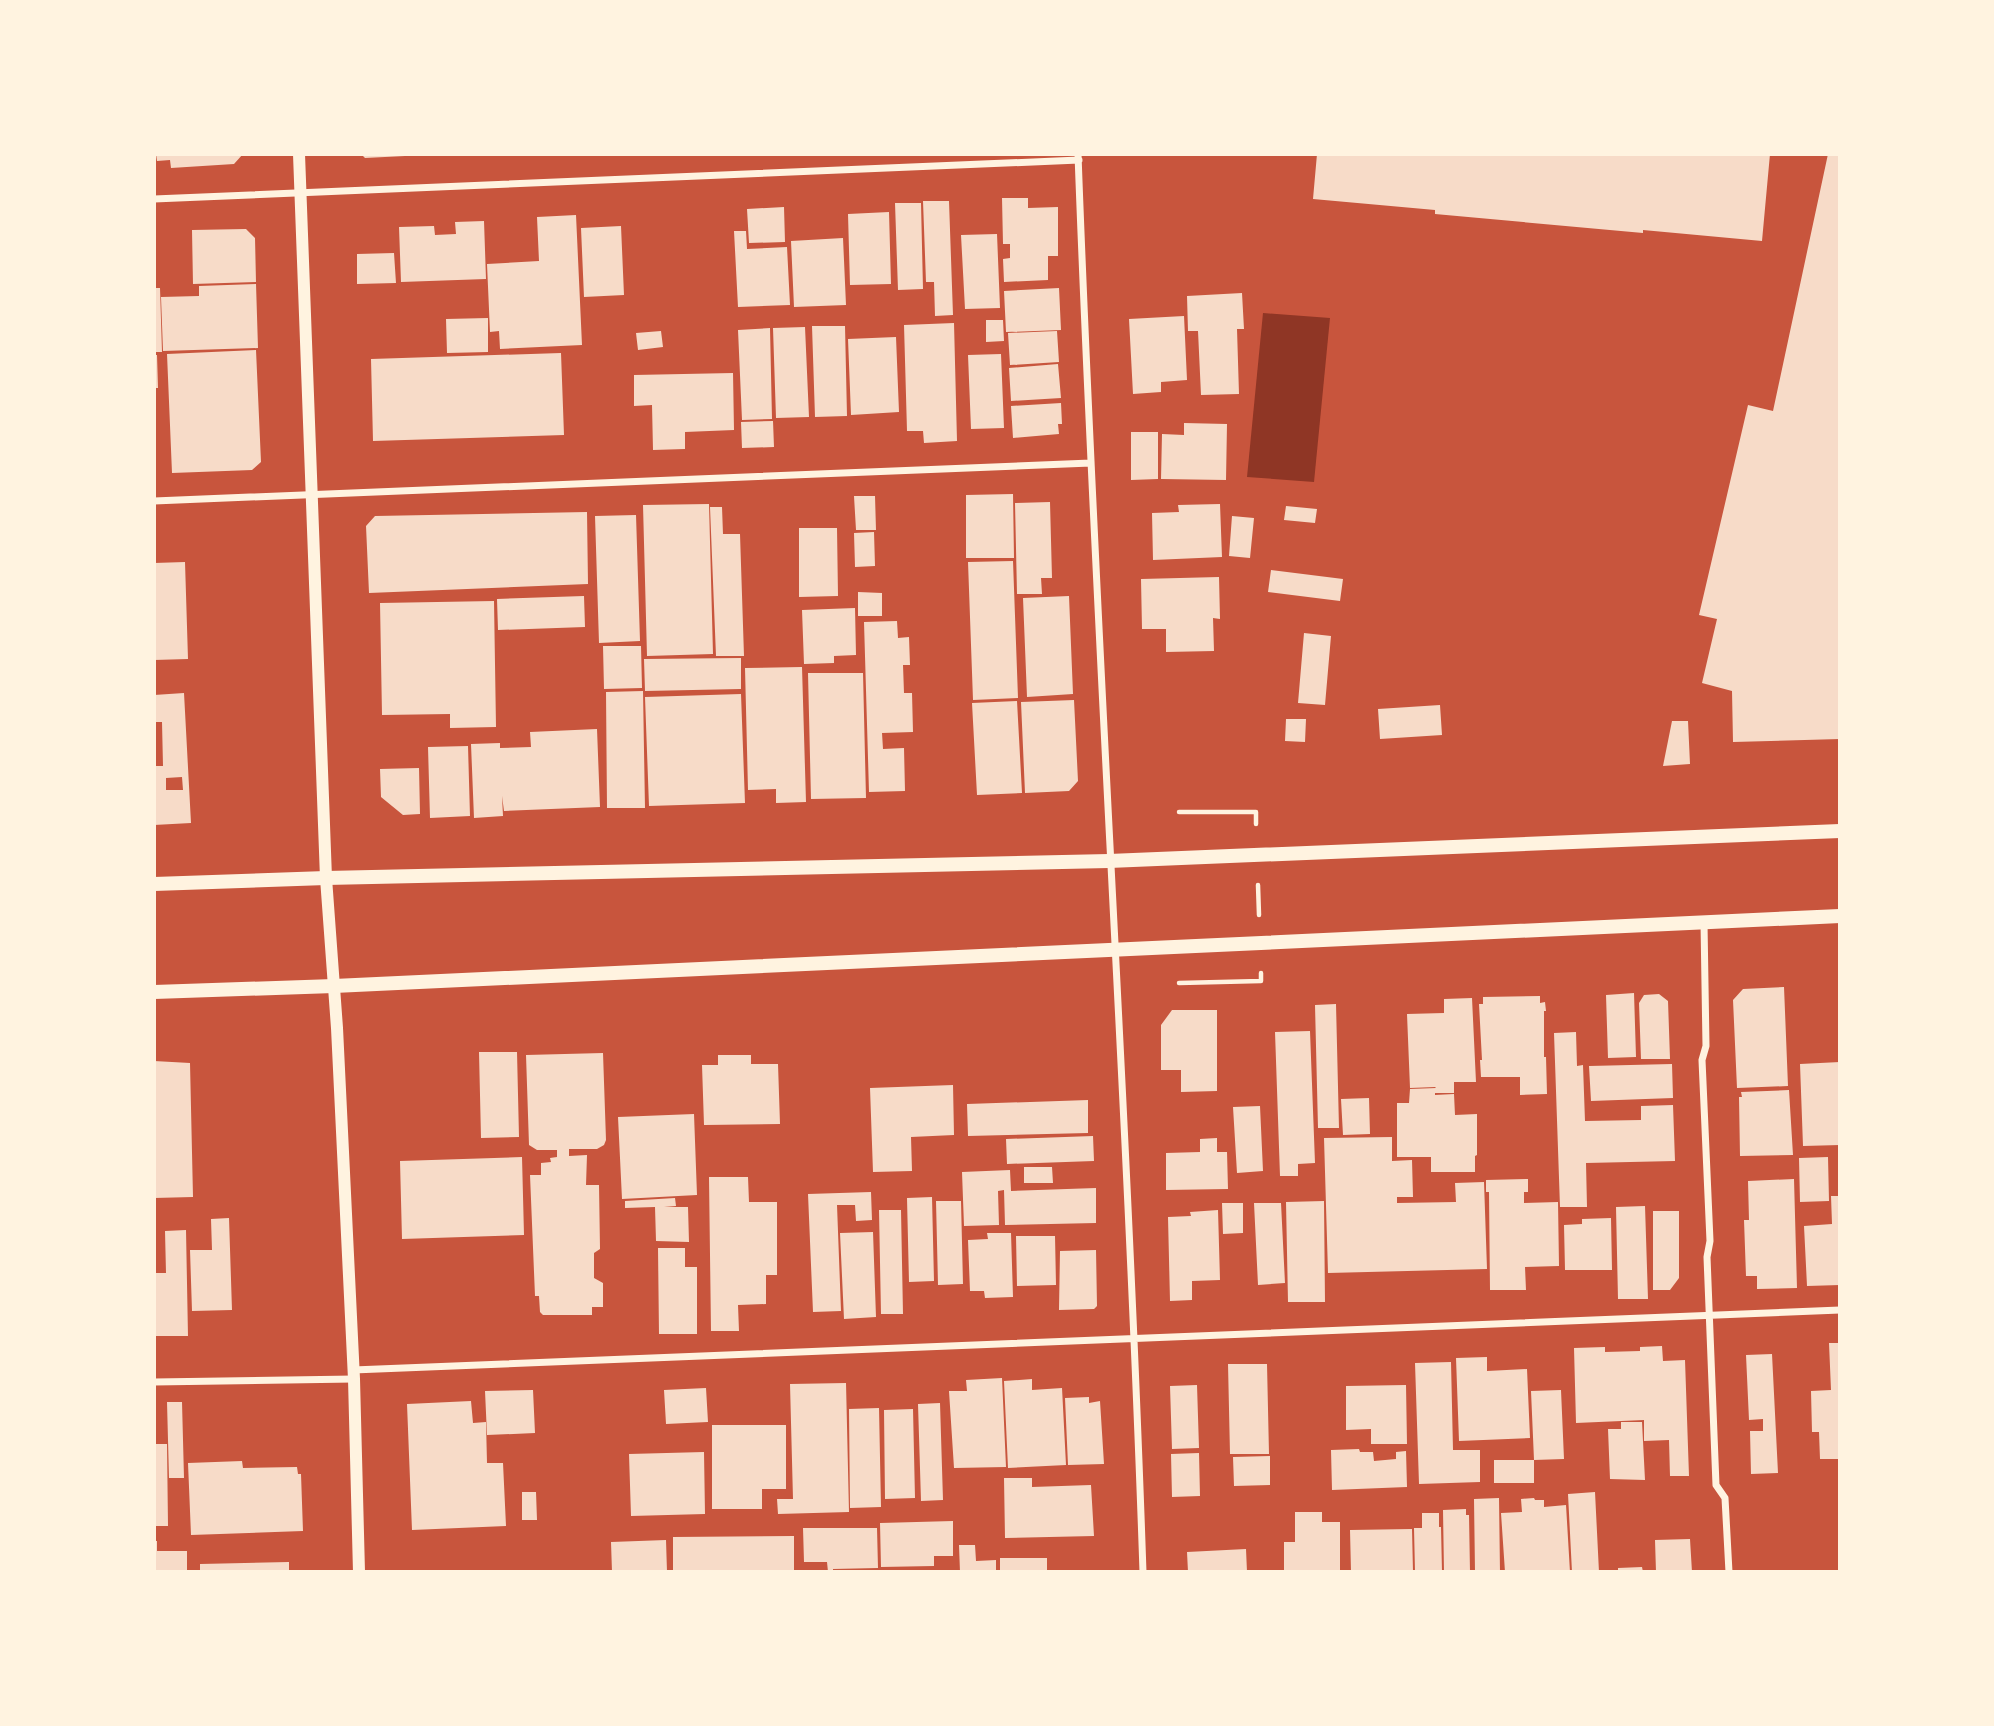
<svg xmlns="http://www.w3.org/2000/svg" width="1994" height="1726" viewBox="0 0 1994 1726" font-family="'Exo 2',sans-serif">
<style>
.water{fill:#8f3625}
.building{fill:#f7dbc8;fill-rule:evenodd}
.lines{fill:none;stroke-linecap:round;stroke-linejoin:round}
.path{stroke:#fff3e0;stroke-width:4.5}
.minor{stroke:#fff3e0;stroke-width:7}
.tertiary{stroke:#fff3e0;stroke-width:12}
.secondary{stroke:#fff3e0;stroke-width:14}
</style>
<rect width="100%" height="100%" fill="#c8553d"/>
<path class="water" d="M1263 313 1330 318 1314 482 1247 477Z"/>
<path class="building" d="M156 154H243L234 164 171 168 170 160 157 161Z
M361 154H405V156L365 158Z
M1317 154H1770L1762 241 1643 230V233L1435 214V210L1313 199Z
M1828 154H1840V739L1733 742 1732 691 1702 683 1717 619 1699 615 1748 405 1773 411Z
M1002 198H1028V208L1058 207V256H1048V280L1004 282 1003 259 1010 258V244H1003Z
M923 201H949L953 315 935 316 934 282H926Z
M895 203H921L923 289 898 290Z
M784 207 785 242 749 243 747 209Z
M889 212 891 284 850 285 848 214Z
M576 215 582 345 500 349 499 331 490 332 487 264 539 261 537 217Z
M484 221 486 279 401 282 399 227 434 226 435 235 456 234 455 222Z
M621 226 624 295 584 297 581 228Z
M246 229 255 238 256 282 193 284 192 230Z
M734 231H746L747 249 787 247 790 305 738 307Z
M997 234 1000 308 965 309 961 235Z
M843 238 846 305 794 307 791 241Z
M394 253 396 283 357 284V254Z
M256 284 258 348 163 351 161 297 199 296V286Z
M154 288H160L162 352H154Z
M1059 288 1061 330 1006 332 1004 291Z
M1242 293 1244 329H1237L1239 394 1201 395 1198 331H1188L1187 296Z
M1184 316 1187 380 1161 382V392L1133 394 1129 319Z
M488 318V352L447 353 446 319Z
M986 320H1003L1004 341 986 342Z
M954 323 957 441 924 443 923 431H907L904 325Z
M812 326H845L847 416 815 417Z
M805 327 809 417 776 418 773 328Z
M770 328 772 419 742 420 738 330Z
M661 331 663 347 638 350 636 333Z
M1057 331 1059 362 1010 365 1008 333Z
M896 337 899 412 851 415 848 339Z
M256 350 261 462 252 470 172 473 167 354Z
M561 353 564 435 373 441 371 359Z
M1001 354 1004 428 971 429 968 355Z
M154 355H157L158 388H154Z
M1058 364 1061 398 1011 401 1009 368Z
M733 373 734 430 685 432V449L653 450 652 405 634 406V375Z
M1061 403 1062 424H1058L1059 434 1013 438 1011 406Z
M773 421 774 447 742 448 741 422Z
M1184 423 1227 424 1226 480 1161 479 1162 434 1184 435Z
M1131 432H1158V479L1131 480Z
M1013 494 1014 558H966V495Z
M854 496H875L876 530H856Z
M1050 502 1052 578H1041L1042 594H1017L1015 503Z
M709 504 713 654 647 656 643 505Z
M1220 504 1222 557 1153 560 1152 513 1179 512 1178 505Z
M1286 506 1317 509 1315 523 1284 520Z
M710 507H722L723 534H740L744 656H716Z
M587 512 588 584 369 593 366 526 375 516Z
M636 515 640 641 599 643 595 516Z
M1232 516 1254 518 1250 558 1229 556Z
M799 528H837L838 596 799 597Z
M874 532 875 566 855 567 854 533Z
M1013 561 1018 698 973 700 968 562Z
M185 562 188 659 154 660V563Z
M1271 570 1343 579 1340 601 1268 592Z
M1219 577 1220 619 1213 618 1214 651 1166 652V629H1142L1141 579Z
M858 592 882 593V616H858Z
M584 596 585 627 498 630 497 599Z
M1069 596 1073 694 1027 697 1023 598Z
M494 601 496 727 450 728V714L382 715 380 603Z
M855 608 856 655 834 656V663L804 664 802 610Z
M897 621 898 638 909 637 910 665H903L904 693H912L913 732 882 733 883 749 904 748 905 791 869 792 864 622Z
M1304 633 1331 636 1325 705 1298 703Z
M603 646H641L642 688 604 689Z
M741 658V689L645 691 644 659Z
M802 667 806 802 776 803V789L748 790 745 668Z
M808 673H863L866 798 811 799Z
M643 691 645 808H607L606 692Z
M184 693 191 823 154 825V766H163L162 722H154V695ZM182 777 183 790H166V778Z
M741 694 745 803 649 806 645 697Z
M1074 700 1078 781 1069 791 1025 793 1021 702Z
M1017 701 1022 793 977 795 972 703Z
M1440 705 1442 735 1380 739 1378 709Z
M1286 719H1306L1305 742 1285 741Z
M1672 721H1688L1690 764 1663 766Z
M597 729 600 807 504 811 502 796 503 816 474 818 471 744 500 743V748L531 747 530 732Z
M468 746 470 816 430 818 428 747Z
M419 768 420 814 403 815 381 797 380 769Z
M1784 987 1788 1086 1737 1088 1733 1000 1743 989Z
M1634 993 1636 1057 1608 1058 1606 995Z
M1659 994 1668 1001 1670 1059H1641L1639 1003 1644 995Z
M1540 996V1003L1545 1002 1546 1011H1544V1057H1546L1547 1094 1520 1095V1077H1481L1480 1060H1482L1479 1004H1483V997Z
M1472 998 1476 1082H1454V1093H1435V1095L1454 1094 1455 1115 1477 1114V1155L1475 1156V1172H1431V1157H1397V1103H1409L1410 1089 1436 1088 1435 1087 1410 1088 1407 1014 1444 1013V999Z
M1336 1004 1339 1128H1318L1315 1005Z
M1172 1010H1217V1091L1181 1092V1070H1161V1025Z
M1310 1031 1315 1163 1298 1164V1176H1280L1275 1032Z
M1576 1032 1577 1066 1583 1065 1585 1121 1641 1120V1106L1673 1105 1675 1161 1586 1163 1587 1207H1560L1554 1033Z
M479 1052H517L519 1137 481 1138Z
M603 1053 606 1140 604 1145 597 1149H569V1156L587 1155 586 1185H599L600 1249 594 1253V1278L603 1283V1307H592V1315H543L540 1312 539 1296H535L530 1175H541V1163L551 1162 550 1158 557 1157V1150H537L529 1145 526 1055Z
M718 1055H751V1064H778L780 1124 704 1125 702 1065H718Z
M154 1061 190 1063 193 1197 154 1198Z
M1840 1062V1145L1803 1146 1800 1064Z
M1672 1064 1673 1098 1591 1101 1589 1066Z
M953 1085 954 1135 911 1137 912 1171 873 1172 870 1088Z
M1789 1090 1793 1155 1740 1156 1739 1097H1742L1741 1092Z
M1369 1098 1370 1134 1343 1135 1341 1099Z
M1088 1100V1133L968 1136 967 1104Z
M1260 1106 1263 1171 1237 1173 1233 1107Z
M694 1114 697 1195 622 1199 618 1117Z
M1093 1136 1094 1161 1007 1164 1006 1139Z
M1392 1137V1161L1412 1160 1413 1197H1397V1203L1456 1202 1455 1183 1484 1182 1487 1269 1328 1273 1324 1138Z
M1217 1138V1152H1227L1228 1189 1166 1190V1153L1200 1152V1139Z
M522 1157 524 1235 402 1239 400 1161Z
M1828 1157 1829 1201 1800 1202 1799 1158Z
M1024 1167H1052L1053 1183H1024Z
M1010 1170 1011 1191 1096 1188V1223L1005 1225 1004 1190 998 1191 999 1225 964 1226 962 1172Z
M709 1177H748L749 1202H777V1275H766V1304L738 1305 739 1331H711Z
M1528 1179V1192H1524V1203L1558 1202 1559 1266 1525 1267 1526 1290H1490L1489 1192H1486V1180Z
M1794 1179 1797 1288 1757 1289V1276H1746L1744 1220H1749L1748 1181Z
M871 1192 872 1220 856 1221 855 1205H837L841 1311 813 1312 808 1194Z
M1831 1196H1840V1285L1807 1286 1804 1226 1832 1224Z
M932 1197 934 1281 909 1282 907 1198Z
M675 1198 676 1206 664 1207H688L689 1242 656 1241 655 1207 625 1208V1201Z
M936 1201H961L963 1284 938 1285Z
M1324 1201 1325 1302H1288L1286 1202Z
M1222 1203H1243V1233L1223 1234Z
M1254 1203H1281L1285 1283 1258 1285Z
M1645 1206 1648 1299H1618L1616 1207Z
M879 1210H901L903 1314H881Z
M1218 1210 1220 1280 1192 1281V1300L1170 1301 1168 1217 1191 1216 1190 1212Z
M1653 1211H1679V1278L1670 1290H1653Z
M229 1218 232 1310 192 1311 190 1250H212L211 1219Z
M1611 1218 1612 1270H1565L1564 1225 1582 1224V1219Z
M186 1230 188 1336H154V1273H166L165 1231Z
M873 1232 876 1317 844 1319 840 1233Z
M987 1233H1011L1013 1297 985 1298 984 1291H970L968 1240 988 1239Z
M1016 1236H1055L1056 1285 1017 1286Z
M658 1248H685V1267H697V1334H659Z
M1096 1250 1097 1306 1094 1309 1059 1310 1060 1251Z
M1829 1343H1840V1459H1820L1819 1432H1812L1811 1391 1831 1390Z
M1662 1346 1663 1361 1685 1360 1689 1476H1670L1669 1440 1644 1441V1420L1576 1423 1574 1348 1605 1347V1352L1640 1351V1347Z
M1772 1354 1778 1473 1751 1474 1750 1431H1763V1419L1749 1420 1746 1355Z
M1487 1357V1371L1527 1369 1530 1438 1459 1441 1456 1358Z
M1451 1362 1453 1450H1480V1482L1419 1484 1415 1363Z
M1228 1364H1267L1269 1454H1230Z
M1002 1378 1006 1467 954 1468 949 1391H967L966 1380Z
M1032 1379V1390L1062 1388 1066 1465 1008 1468 1004 1381Z
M846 1383 849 1512 778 1514 777 1499H793L790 1384Z
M1197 1385 1199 1448 1172 1449 1170 1386Z
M1406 1385 1407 1444H1371V1429L1346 1430V1386Z
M706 1388 708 1422 666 1424 664 1390Z
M533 1390 535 1433 487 1435 485 1391Z
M1561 1390 1564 1459 1534 1460 1531 1391Z
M1089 1397V1403L1100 1401 1104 1464 1068 1465 1065 1398Z
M471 1401 473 1423 486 1422 487 1463H503L506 1526 412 1530 407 1404Z
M167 1402H182L184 1478H169Z
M940 1403 943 1500 921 1501 918 1404Z
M879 1408 881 1507 850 1508 849 1409Z
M913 1409 915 1498 885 1499 884 1410Z
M1621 1422H1642L1645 1480 1610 1479 1608 1429H1621Z
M712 1425H786V1489H762V1509H712Z
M154 1444H167L168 1526H154Z
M1359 1449 1360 1452H1373L1374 1461 1396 1459V1452L1406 1451 1407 1487 1332 1490 1331 1450Z
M704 1452 705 1514 631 1516 629 1454Z
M1199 1453 1200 1496 1172 1497 1171 1454Z
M1270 1456V1485L1234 1486 1233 1457Z
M1494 1460H1534V1483H1494Z
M242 1461 243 1468 297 1467 298 1474H301L303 1531 191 1535 188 1463Z
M1004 1478H1032V1487L1091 1485 1094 1536 1005 1538Z
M522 1492H536L537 1520H522Z
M1595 1492 1599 1572H1572L1568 1494Z
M1499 1498 1500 1572H1475L1474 1499Z
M1534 1498 1535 1500H1544V1507L1566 1505 1570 1572H1505L1501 1513 1522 1512 1521 1499Z
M1466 1509V1515H1469L1470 1572H1444L1443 1510Z
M1295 1512H1322V1522H1340V1572H1284V1542H1295Z
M1422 1513H1439V1527H1441L1442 1572H1415L1414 1528H1422Z
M953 1521V1556H934V1566L881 1567 880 1523Z
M803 1528H877L878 1568 833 1569V1572H828L827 1562H804Z
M1412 1529 1413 1572H1351L1350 1530Z
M794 1536V1572H673V1537Z
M1690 1539 1692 1572H1656L1655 1540Z
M666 1540 667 1572H612L611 1542Z
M154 1541H157V1551H187V1572H154Z
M959 1545H975L976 1561 996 1560V1572H960Z
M1246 1549 1247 1572H1188L1187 1552Z
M1000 1558H1047V1572H1000Z
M289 1562V1572H200V1564Z
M1642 1567 1643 1572H1618V1568Z"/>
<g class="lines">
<path class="path" d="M1179 812H1256V824
M1258 885 1259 915
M1179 983 1261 981V973"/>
<path class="minor" d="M1078 154C1095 627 1127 1099 1143 1572
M154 199 1079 160
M154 501 1091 463
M1704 923 1706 1046 1702 1060 1710 1241 1707 1257 1716 1485 1725 1498 1729 1572
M353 1370 1840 1310
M154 1382 354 1379"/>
<path class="tertiary" d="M299 154 326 878 337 1028 354 1379 359 1572"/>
<path class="secondary" d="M154 884 326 878 1109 861 1840 831
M154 992 334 986 1840 916"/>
</g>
<rect width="1994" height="1726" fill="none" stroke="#fff3e0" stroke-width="312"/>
</svg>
